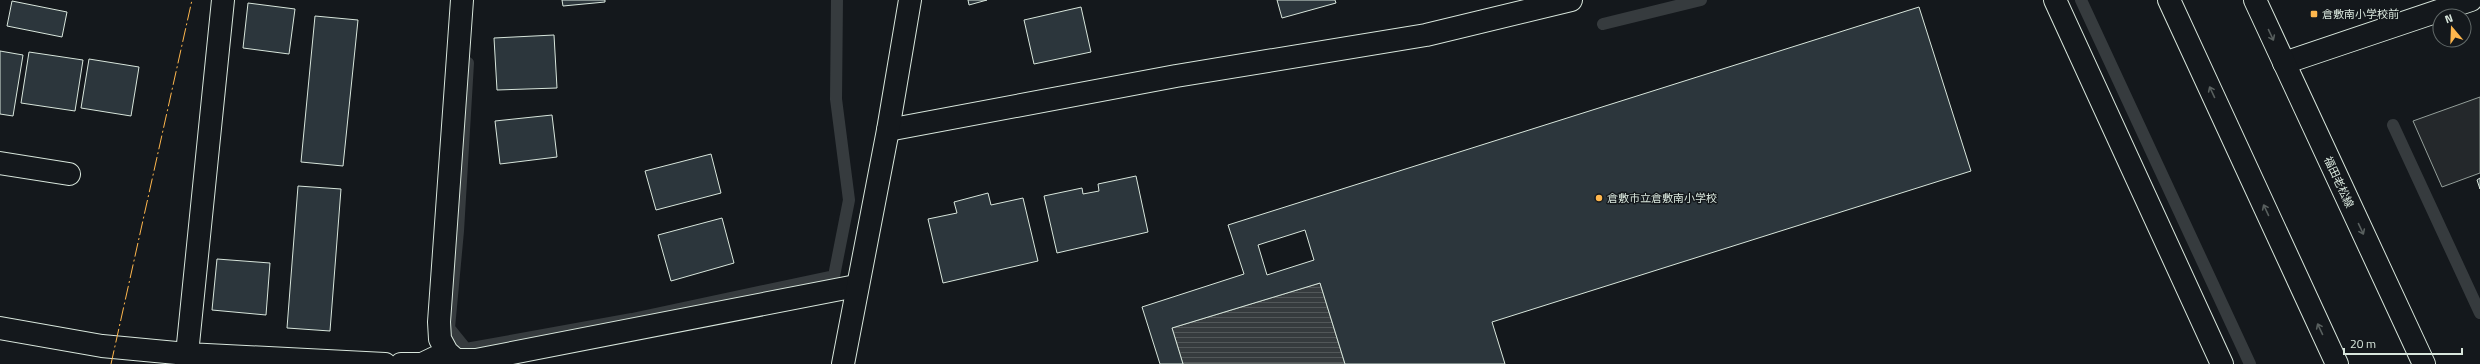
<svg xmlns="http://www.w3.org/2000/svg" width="2480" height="364" viewBox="0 0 2480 364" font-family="'Titillium Web','Noto Sans JP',sans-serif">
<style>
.parking{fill:#24282b;stroke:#939e99}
.water{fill:url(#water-rules);stroke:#939e99}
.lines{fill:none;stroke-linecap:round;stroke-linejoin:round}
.stream{stroke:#363b3e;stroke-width:12}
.building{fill:#2c363c;stroke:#d8e6dc;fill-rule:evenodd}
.street-casing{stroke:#d8e6dc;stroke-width:24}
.secondary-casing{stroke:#d8e6dc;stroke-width:24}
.street{stroke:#14181c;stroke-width:22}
.secondary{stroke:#14181c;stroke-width:22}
.power{stroke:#ffb74d;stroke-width:1;stroke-dasharray:14 3 2 3;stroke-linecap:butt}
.oneway{stroke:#59605f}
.poi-dot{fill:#ffb74d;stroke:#14181c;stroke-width:1.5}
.labels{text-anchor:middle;stroke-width:3;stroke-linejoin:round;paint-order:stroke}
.poi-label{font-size:11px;fill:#d8e6dc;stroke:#14181c;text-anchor:start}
.street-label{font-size:11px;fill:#d8e6dc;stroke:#14181c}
</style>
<defs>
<pattern id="water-rules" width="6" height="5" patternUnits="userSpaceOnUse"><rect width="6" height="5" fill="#363b3e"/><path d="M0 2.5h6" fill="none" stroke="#525759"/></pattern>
</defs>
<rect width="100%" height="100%" fill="#14181c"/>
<path class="parking" d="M2480 97V173L2442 187 2413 121Z"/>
<path class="water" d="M1320 283 1345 364H1183L1172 328Z"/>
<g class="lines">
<path class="stream" d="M2081 0 2250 364
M1603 24 1701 0
M468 63 458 231 449 328 466 349 632 319 834 276 849 200 836 99 837 0
M2393 125 2480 313"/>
</g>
<path class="building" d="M562 0H605V2L563 6Z
M968 0H987L969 5Z
M1277 0H1335L1336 3 1282 18Z
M12 1 67 12 62 37 7 26Z
M248 3 295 9 289 54 243 48Z
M1081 7 1091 52 1034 64 1024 20Z
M1919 7 1971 171 1492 322 1505 364H1345L1320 283 1172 328 1183 364H1160L1142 307 1244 274 1228 225ZM1305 230 1314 260 1267 275 1258 245Z
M315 16 358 20 343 166 301 162Z
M554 35 557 88 497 90 494 38Z
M0 51 23 55 13 116 0 114Z
M29 52 83 60 75 111 21 103Z
M89 59 139 67 131 116 81 108Z
M552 115 557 157 500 164 495 121Z
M711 154 721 193 656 210 645 171Z
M1136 176 1148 232 1057 253 1044 196 1082 188 1083 194 1099 191 1098 184Z
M2480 178V189L2477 180Z
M298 186 341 189 330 331 287 328Z
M988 193 991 205 1023 198 1038 261 943 283 928 219 957 213 954 202Z
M722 218 734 263 671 281 658 235Z
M217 259 270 263 266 315 212 310Z"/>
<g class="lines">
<g class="street-casing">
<path id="street" d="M2055 0 2222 364
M2284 63 2471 0
M888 130 1176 76 1426 35 1571 0
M0 163 69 174
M0 328 102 346 187 354 385 364
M447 352 440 339 439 322 462 0
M187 354 223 0
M401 364H422L447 352 456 360H476L856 286"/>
</g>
<g class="secondary-casing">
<path id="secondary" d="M2169 0 2337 364
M2255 0 2424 364
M843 364 888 130 910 0"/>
</g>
<use href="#street" class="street"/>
<use href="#secondary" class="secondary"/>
<path class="power" d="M111 364 192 0"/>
</g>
<defs><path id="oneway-shaft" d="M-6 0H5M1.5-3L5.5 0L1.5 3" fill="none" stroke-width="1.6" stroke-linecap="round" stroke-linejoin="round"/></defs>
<g class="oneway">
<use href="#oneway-shaft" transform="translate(2271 35) rotate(65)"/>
<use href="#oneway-shaft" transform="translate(2212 92) rotate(-115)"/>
<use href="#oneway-shaft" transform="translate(2266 210) rotate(-115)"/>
<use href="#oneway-shaft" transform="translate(2361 229) rotate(65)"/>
<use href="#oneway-shaft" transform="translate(2320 329) rotate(-115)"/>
</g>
<g class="poi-dot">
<rect x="2310" y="10" width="8" height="8" rx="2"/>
<circle cx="1599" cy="198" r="4"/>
</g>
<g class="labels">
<g class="poi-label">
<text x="2322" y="18">倉敷南小学校前</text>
<text x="1607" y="202">倉敷市立倉敷南小学校</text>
</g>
<g class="street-label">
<text transform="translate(2339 182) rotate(65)" y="4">福田老松線</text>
</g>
</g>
<g transform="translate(2452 28) rotate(341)"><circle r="19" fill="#14181c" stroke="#626a69"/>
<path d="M0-3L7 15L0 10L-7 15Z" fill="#ffb74d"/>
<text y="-6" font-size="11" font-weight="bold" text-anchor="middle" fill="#d8e6dc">N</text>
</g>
<path d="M2344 348v6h118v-6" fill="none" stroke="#d8e6dc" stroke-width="2"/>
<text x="2350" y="348" font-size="12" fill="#d8e6dc" stroke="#14181c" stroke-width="3" paint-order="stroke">20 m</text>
</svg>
